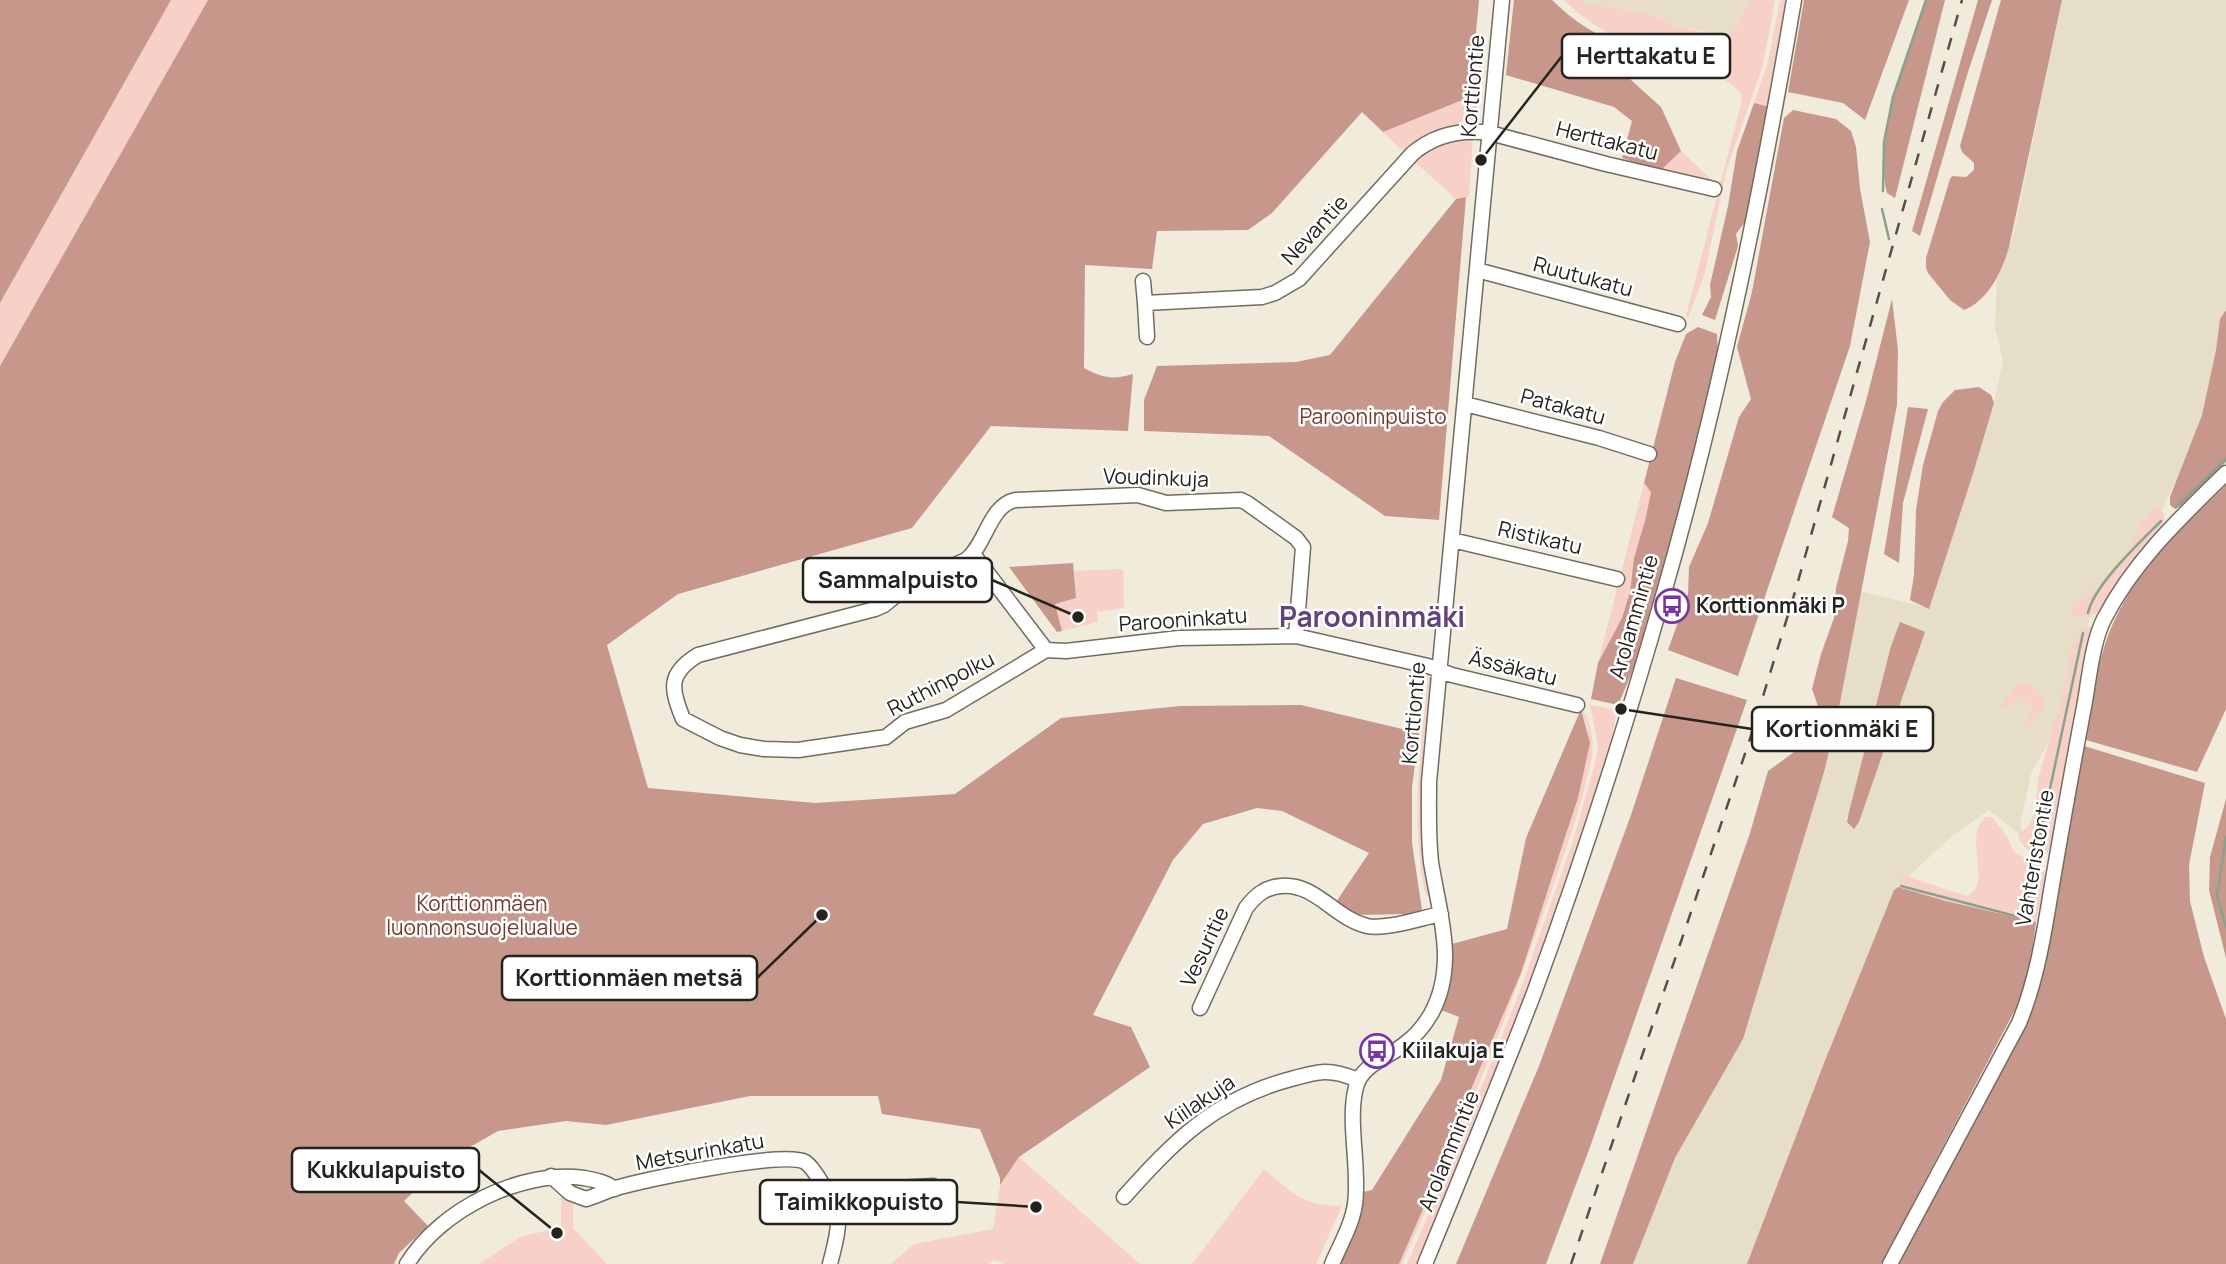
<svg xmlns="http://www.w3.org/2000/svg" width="2226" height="1264" viewBox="0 0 2226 1264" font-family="Manrope,sans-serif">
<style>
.built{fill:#e6dec7}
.green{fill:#f7d1c8}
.forest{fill:#c7978b}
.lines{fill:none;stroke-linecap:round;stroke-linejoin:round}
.stream{stroke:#88a38b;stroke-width:2.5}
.minor-casing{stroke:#716d5f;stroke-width:17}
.minor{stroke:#fff;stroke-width:14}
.rail{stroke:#525048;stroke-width:2.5;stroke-dasharray:12 12;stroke-linecap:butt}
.labels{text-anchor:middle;stroke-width:5;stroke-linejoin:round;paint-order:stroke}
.street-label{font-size:21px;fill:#25231e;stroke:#fff}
.park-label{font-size:21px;fill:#76382a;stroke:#fff}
.poi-label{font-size:21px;font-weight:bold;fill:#25231e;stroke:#fff;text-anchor:start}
.district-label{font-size:28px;font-weight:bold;fill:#63437e;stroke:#fff}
.leader{fill:none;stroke:#25231e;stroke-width:2.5}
.callout-dot{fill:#25231e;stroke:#fff;stroke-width:2.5}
.callout{fill:#fff;stroke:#25231e;stroke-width:2.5}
.callout-label{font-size:23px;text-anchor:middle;font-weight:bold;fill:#25231e}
</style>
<rect width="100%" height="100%" fill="#f0ebdb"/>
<path class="built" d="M1582 0H1750L1737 27 1724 36 1672 24 1660 17 1619 8 1587 4Z
M2062 0H2226V310L2220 319 2216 350 2202 415 2183 467 2150 534 2097 596 2053 734 2031 774 2020 825 2024 838 1989 810 1953 835 1894 890 1824 1063 1747 1264H1628L1675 1158 1743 1038 1859 591 1929 608 1972 477 1994 403 2003 361 1995 327 1997 279 2013 236Z"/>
<path class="green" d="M171 0H208L0 366V303Z
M1564 0H1582L1587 4 1619 8 1660 17 1672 24 1702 32 1724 36 1737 27 1749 0H1775L1763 65 1726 171 1705 273 1688 318 1686 316 1742 100 1741 93C1732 86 1716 71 1706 66 1690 58 1671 57 1653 52 1617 40 1591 26 1564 0Z
M1780 0H1789L1770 107 1754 103 1769 58Z
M1478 94 1475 125 1405 153 1383 132Z
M1473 137 1469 197 1456 199 1414 161C1434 143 1448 141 1473 137Z
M1681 151 1712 180 1710 182 1660 171Z
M1644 483 1651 492 1645 521 1634 558 1630 592 1622 618 1598 663Z
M2158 507 2164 514V526L2106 604C2096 615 2086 621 2071 614V610C2093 591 2115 571 2130 546 2138 533 2143 513 2158 507Z
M1123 569 1124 608 1097 612 1098 622 1062 631 1055 604 1076 598 1074 571Z
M2090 626 2094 630 2054 839 2047 854C2034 859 2023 848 2018 836L2019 833 2028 827 2035 812 2038 779 2061 701 2072 646 2084 628Z
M1430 676 1431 686 1426 868 1430 896H1427C1422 885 1421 871 1420 858 1413 798 1422 737 1428 677Z
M2022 683C2028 684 2032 686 2037 690 2053 704 2038 716 2028 728L2023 724 2034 709 2019 696 2005 709 2001 706 2014 687Z
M1590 705 1617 710 1610 750 1528 991 1418 1264H1407L1454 1156 1521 988 1573 841 1596 760 1598 745Z
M1581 709C1591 718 1594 742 1592 755 1591 765 1587 776 1585 786 1576 822 1563 857 1551 892 1507 1018 1457 1142 1402 1264H1399L1447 1154 1472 1087 1521 973 1566 834 1578 798 1588 729Z
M1986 817H1992L2007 836 2014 852 2041 867 2046 877 2036 922 1946 901 1898 887 1903 875 1966 896C1995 885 1961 838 1986 817Z
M1019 1157 1140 1264H1004L994 1260 989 1264H891L914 1244 993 1229 1000 1185Z
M1264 1169C1291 1193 1303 1206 1342 1206L1316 1264H1192Z
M561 1193 573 1203V1228L607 1264H479L520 1237 561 1227Z"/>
<path class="forest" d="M0 0H171L0 303Z
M208 0H1479L1470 97 1383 132 1362 112 1272 213 1248 230 1157 231 1152 269 1085 265 1084 368C1103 378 1112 380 1133 374L1128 431 991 426 912 528 678 594 607 645 648 788 815 803 955 794 1061 718 1180 706 1301 705 1419 733 1412 787V843L1422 910 1406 914 1358 915 1336 902 1369 853 1282 811 1257 808 1203 824 1173 860 1093 1015 1131 1027 1150 1067 1019 1157 1000 1185V1178L980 1129 882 1114 878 1096H750L606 1125 566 1121 498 1131 447 1160 404 1201 428 1226 399 1253 394 1264H0V366Z
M1514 0H1552C1574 22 1596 35 1625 47L1621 71 1661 107 1681 151 1660 171 1622 158 1632 121 1614 107 1506 75Z
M1804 0H1909L1865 120 1843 103 1788 92Z
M1927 0H1945L1895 198 1887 193C1873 142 1907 49 1927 0Z
M1978 0H1992L1968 72 1920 236 1912 231Z
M2001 0H2062L2009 247C2002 271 1989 300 1964 310L1950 300 1928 273 1926 268V258L1950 179 1952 176 1966 177 1974 170V163L1962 152 1960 146Z
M1754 103 1770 107 1748 218 1736 234 1738 246 1715 320 1702 315 1711 297 1710 285 1728 206 1737 151Z
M1793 110 1836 119 1851 131 1856 147 1860 189 1870 242 1850 346 1738 676 1668 650 1688 594 1689 567 1708 523 1739 417 1751 399 1737 347 1752 292 1784 118Z
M1466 197 1439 520 1385 516 1269 436 1144 431V400L1157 366 1296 362 1330 355 1456 199Z
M1892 299 1898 350 1897 405 1837 718 1824 772 1743 1039 1675 1158 1633 1264H1600L1750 833 1768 771 1805 744 1820 727 1819 709 1812 689 1821 654 1834 618 1836 588 1848 541 1849 528 1832 517 1866 401Z
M2226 310V462L2184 504 2175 509 2170 505V497L2202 415 2216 350 2220 319Z
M1698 327 1717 334 1718 355 1690 475 1639 656 1618 705 1591 699 1598 663 1622 618 1630 592 1634 558 1645 521 1651 492 1644 483 1675 362 1686 334Z
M1979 387 1991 395 1994 403 1972 477 1929 609 1910 600 1914 575 1916 510 1923 465 1938 411 1943 402 1955 390Z
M1908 407 1928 409 1903 503 1899 563 1884 554Z
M2226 485V709L2197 772 2086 740C2091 711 2094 679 2103 651 2123 582 2176 533 2226 485Z
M1073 563 1076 598 1055 604 1062 631 1057 632 1009 567Z
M1900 622 1925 632 1859 822 1854 829 1847 822 1849 812 1891 646Z
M1676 678 1747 700 1590 1147 1546 1264H1456L1539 1066 1631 815Z
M1581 709 1590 743 1578 798 1566 834 1521 973 1472 1087 1447 1154 1399 1264H1340L1362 1209 1363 1192 1372 1190 1441 1080 1459 1017 1441 1010 1451 969 1452 944 1507 929 1526 838Z
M2081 745 2205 783 2189 865 2190 901 2204 957 2226 1019V1264H1894L2026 1016Z
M2226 799V958L2209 890 2210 857Z
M1898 887 1946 901 2036 922 2031 961 2017 1006 1881 1264H1747L1824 1063 1894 890Z"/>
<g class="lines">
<path class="stream" d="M1883 191 1884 142 1893 97 1926 0
M1882 209 1889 239
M2176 507 2226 459
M2088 613C2094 585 2140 542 2161 521
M2226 837 2217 896 2226 927
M2037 850 2083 633
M1901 886 2019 917C2030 908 2030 886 2032 873"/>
<g class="minor-casing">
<path id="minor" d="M1477 270 1678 324
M1143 281 1145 303
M1147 337 1145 303 1262 297 1275 293 1299 279 1413 153C1435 135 1462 129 1490 133L1606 164 1714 189
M1465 404 1599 438 1649 454
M1452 540 1617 579
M973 554 1046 650 1066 651 1179 638 1296 636 1428 666 1452 675 1577 705
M1046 650 946 710 905 722 886 737 798 750 764 749 740 745 720 738 683 719C671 689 667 674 698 655L875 609 884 605 906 587 966 560C986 545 989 506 1015 500L1138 495 1166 503 1241 500 1247 503 1296 538 1303 547 1296 636
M1200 1008 1246 908C1255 896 1265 887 1281 886 1316 883 1334 918 1367 926 1387 930 1420 918 1441 914
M551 1176 570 1193 586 1199C596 1196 606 1191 616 1188 645 1180 784 1150 805 1162 815 1168 839 1211 838 1222 838 1236 833 1251 830 1264
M1124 1197C1174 1141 1215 1099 1291 1079 1319 1071 1330 1068 1358 1080
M839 1219 898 1188 933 1186
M407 1264C440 1210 521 1169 584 1178 595 1180 606 1182 615 1189
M1332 1264C1340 1245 1352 1225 1355 1204 1360 1167 1347 1122 1356 1087 1362 1063 1391 1057 1407 1042 1417 1035 1425 1024 1431 1014 1458 965 1439 913 1431 862 1428 836 1429 809 1429 782L1502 0
M1425 1264C1462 1174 1499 1084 1534 993 1582 863 1625 729 1663 596 1719 401 1760 200 1794 0
M1890 1264 2019 1023C2038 977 2045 927 2053 879 2063 821 2073 764 2084 707 2089 680 2092 643 2104 619 2134 561 2180 518 2226 473"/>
</g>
<use href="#minor" class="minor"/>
<path class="rail" d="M1571 1264 1749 742 1795 592 1962 0"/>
</g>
<defs>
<g id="bus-ring" transform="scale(1.75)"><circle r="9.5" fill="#fff" stroke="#7834a8" stroke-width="1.5"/><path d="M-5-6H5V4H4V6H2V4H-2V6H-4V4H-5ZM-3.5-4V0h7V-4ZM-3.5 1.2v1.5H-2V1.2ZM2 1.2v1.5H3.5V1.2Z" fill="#7834a8"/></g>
</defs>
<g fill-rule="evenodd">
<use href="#bus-ring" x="1672" y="606"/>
<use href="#bus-ring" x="1377" y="1051"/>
</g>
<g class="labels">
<g class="street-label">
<text transform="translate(1473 86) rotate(-85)" y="7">Korttiontie</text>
<text transform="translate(1607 141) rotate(14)" y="7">Herttakatu</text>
<text transform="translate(1315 230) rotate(-47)" y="7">Nevantie</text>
<text transform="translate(1583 277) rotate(15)" y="7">Ruutukatu</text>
<text transform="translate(1563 407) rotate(15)" y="7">Patakatu</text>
<text transform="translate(1156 478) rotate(2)" y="7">Voudinkuja</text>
<text transform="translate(1540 538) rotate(13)" y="7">Ristikatu</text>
<text transform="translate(1634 617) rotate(-74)" y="7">Arolammintie</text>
<text transform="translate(1183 620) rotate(-4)" y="7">Parooninkatu</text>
<text transform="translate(1513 668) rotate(14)" y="7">Ässäkatu</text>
<text transform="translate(941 684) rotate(-27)" y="7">Ruthinpolku</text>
<text transform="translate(1414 713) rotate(-85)" y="7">Korttiontie</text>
<text transform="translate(2035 858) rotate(-80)" y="7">Vahteristontie</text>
<text transform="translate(1205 947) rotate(-65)" y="7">Vesuritie</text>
<text transform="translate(1200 1102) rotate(-34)" y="7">Kiilakuja</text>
<text transform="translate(1449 1151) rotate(-68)" y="7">Arolammintie</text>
<text transform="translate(700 1152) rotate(-10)" y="7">Metsurinkatu</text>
</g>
<g class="park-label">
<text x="1373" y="424">Parooninpuisto</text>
<text x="482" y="911">Korttionmäen<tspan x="482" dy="24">luonnonsuojelualue</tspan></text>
</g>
<g class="poi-label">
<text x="1696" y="613">Korttionmäki P</text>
<text x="1402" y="1058">Kiilakuja E</text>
</g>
<g class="district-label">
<text x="1372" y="627">Parooninmäki</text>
</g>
</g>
<path class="leader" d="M1481 160L1562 56M1078 617L992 580M1621 709L1752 729M822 915L757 978M557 1233L479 1170M1036 1207L957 1202"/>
<g class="callout-dot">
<circle cx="1481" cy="160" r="7"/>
<circle cx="1078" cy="617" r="7"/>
<circle cx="1621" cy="709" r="7"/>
<circle cx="822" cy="915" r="7"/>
<circle cx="557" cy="1233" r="7"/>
<circle cx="1036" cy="1207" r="7"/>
</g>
<g class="callout">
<rect x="1562" y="34" width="168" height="44" rx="7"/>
<rect x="803" y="558" width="189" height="44" rx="7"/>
<rect x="1752" y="707" width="181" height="44" rx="7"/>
<rect x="502" y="956" width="255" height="44" rx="7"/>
<rect x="292" y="1148" width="187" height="44" rx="7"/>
<rect x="760" y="1180" width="197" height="44" rx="7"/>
</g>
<g class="callout-label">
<text x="1646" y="64">Herttakatu E</text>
<text x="898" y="588">Sammalpuisto</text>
<text x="1842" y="737">Kortionmäki E</text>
<text x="629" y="986">Korttionmäen metsä</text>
<text x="386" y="1178">Kukkulapuisto</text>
<text x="859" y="1210">Taimikkopuisto</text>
</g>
</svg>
